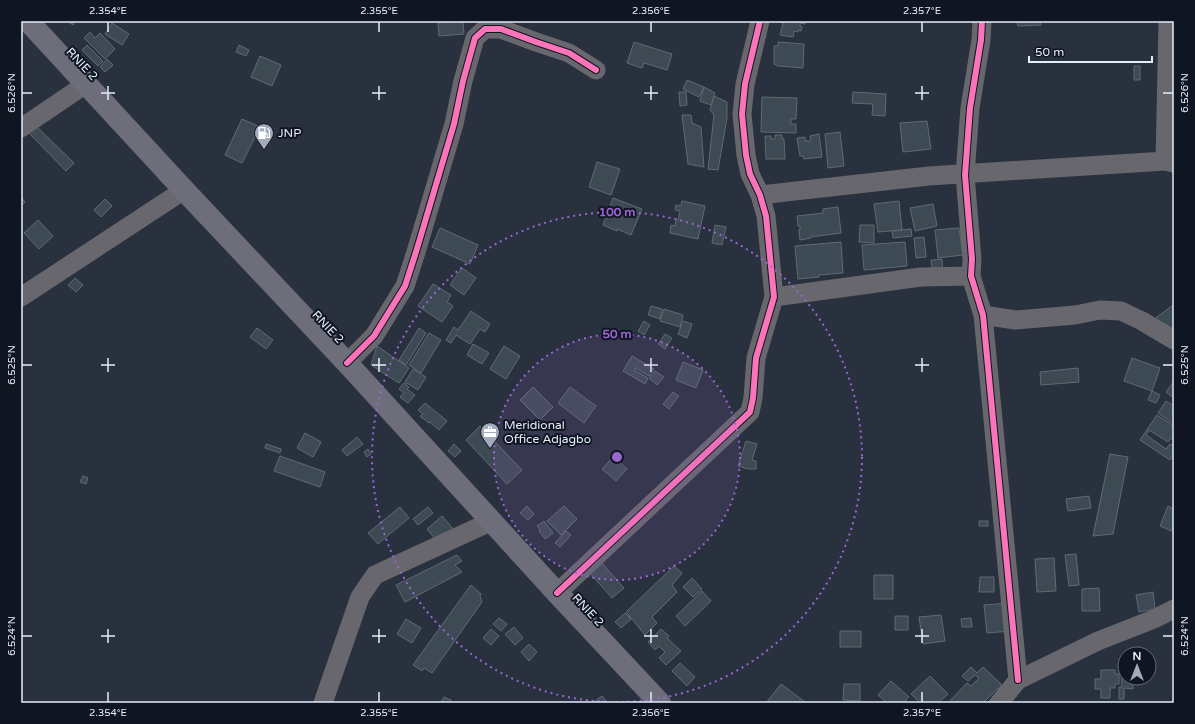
<svg xmlns="http://www.w3.org/2000/svg" width="1195" height="724" viewBox="0 0 1195 724" font-family="'Varela Round',sans-serif">
<style>
.building{fill:#3d4a53;stroke:#5f6a73}
.lines{fill:none;stroke-linecap:round;stroke-linejoin:round}
.minor{stroke:#67676d;stroke-width:19}
.highway{stroke:#6d6e7a;stroke-width:22}
.cycleway-casing{stroke:#101621;stroke-width:8}
.cycleway{stroke:#fb73b8;stroke-width:6}
.ticks{fill:none;stroke:#e4edfe;stroke-width:1.5}
.ring{fill:none;stroke:#9a66d2;stroke-width:2;stroke-dasharray:2 4}
.labels{text-anchor:middle;stroke-width:4;stroke-linejoin:round;paint-order:stroke}
.street-label{font-size:12px;fill:#e4edfe;stroke:#101621}
.poi-label{font-size:12px;fill:#e4edfe;stroke:#101621;text-anchor:start}
.centre{fill:#9a66d2;stroke:#101621;stroke-width:2}
.ring-label{font-size:12px;text-anchor:middle;font-weight:bold;fill:#9a66d2;stroke:#101621;stroke-width:4;stroke-linejoin:round;paint-order:stroke}
.neatline{fill:none;stroke:#e4edfe;stroke-width:1.5}
.ticks-label{font-size:10px;text-anchor:middle;fill:#e4edfe}
</style>
<rect width="100%" height="100%" fill="#29313e"/>
<path class="building" d="M67 21H75L73 25Z
M448 21H463L464 34 439 36 438 23Z
M779 21H806L805 24 800 23V26L802 27 801 31 799 30 798 32 794 31 793 37 780 35 783 23 779 22Z
M1017 21H1040L1041 25 1018 26Z
M112 23 129 34 122 45 105 34Z
M90 32 95 38 100 33 115 49 105 59 84 38Z
M634 42 672 54 667 70 644 63 642 68 627 63Z
M778 42 804 44 803 68 778 66 774 64V46H778Z
M87 45 103 61 98 66 82 50Z
M239 45 249 50 246 56 236 52Z
M260 56 281 65 272 86 251 77Z
M107 59 113 65 105 72 100 67Z
M1134 66H1140V80H1134Z
M687 80 704 87 699 97 683 89Z
M704 87 715 93 711 105 700 101Z
M679 92H686L687 105 680 106Z
M853 92 886 94 885 116 872 115 873 104 852 103Z
M714 96 727 102V118L718 170 708 169 714 115 710 110Z
M762 97 797 98 796 119H791V124H796V133L761 132Z
M682 115H691L692 123 701 127 704 167 688 164Z
M242 119 260 127 242 163 225 155Z
M927 121 931 149 903 152 900 123Z
M36 126 74 163 66 171 29 133Z
M840 132 844 166 828 168 825 134Z
M819 134 822 157 804 159 803 156H800L797 138 805 137V141H811L810 136Z
M775 135H782V139H784L785 159H766L765 136H771V139H775Z
M597 162 620 169 611 195 589 187Z
M21 197 25 202 21 206Z
M613 198 642 209 631 235 617 229V231L603 225Z
M105 199 112 206 101 217 94 210Z
M682 201 705 206 698 239 670 233 671 225 675 226 676 220H678L680 211 675 210 676 205 681 206Z
M899 201 902 230 878 232 874 204Z
M933 204 937 226 915 231 910 208Z
M838 207 841 233 810 237 811 238 800 240 799 230H800V226H798L797 216 823 213V209Z
M38 220 53 236 39 249 24 233Z
M715 225 726 227 722 245 712 243Z
M860 225H874V243L859 242Z
M440 228 478 245 470 264 432 247Z
M959 228 963 255 938 258 935 230Z
M911 229 912 236 893 238 892 231Z
M924 237 926 257 916 258 914 238Z
M841 242 843 273 819 275V277L798 279 795 246Z
M905 242 907 266 864 270 862 245Z
M942 259 943 273 933 274 931 260Z
M462 268 476 278 464 295 450 285Z
M75 278 83 285 76 292 68 285Z
M433 284 451 295 447 302 453 306 442 322 418 306Z
M651 306 662 309 660 319 648 315Z
M1172 306 1174 309V329L1154 319Z
M664 309 683 315 680 327 660 321Z
M471 311 490 324 485 332 480 329 470 344 456 335 451 343 446 340 454 327 458 330Z
M644 321 650 325 644 335 638 331Z
M683 321 692 324 687 338 678 334Z
M257 328 273 340 266 349 250 337Z
M419 328 426 333 406 365 399 360Z
M429 333 441 340 421 373 409 365Z
M665 334 672 338 665 349 658 344Z
M473 344 489 353 482 364 467 355Z
M377 346 409 368 399 383 371 365Z
M504 346 520 356 506 379 490 369Z
M632 356 654 369 649 376 635 368 634 370 648 378 645 384 623 371Z
M1132 358 1160 368 1152 391 1124 381Z
M683 362 703 370 696 388 676 380Z
M1078 368 1079 382 1041 385 1040 372Z
M413 369 426 377 418 390 405 382Z
M655 371 664 377 657 385 649 378Z
M1174 381V398L1166 392Z
M404 383 409 387 407 389 415 395 408 403 400 397 404 393 399 389Z
M533 387 553 407 540 420 520 400Z
M570 387 596 406 584 423 558 403Z
M1152 391 1160 395 1156 403 1148 400Z
M673 392 679 396 669 409 663 404Z
M1166 401 1174 406V424L1158 413Z
M425 403 447 421 439 430 430 422 429 423 420 416 423 414 418 410Z
M1157 415 1174 426V440L1171 438 1168 442 1149 430 1146 435 1166 449 1170 444 1174 446V454L1170 460 1140 440Z
M480 426 522 470 507 484 466 440Z
M305 433 321 442 313 457 297 448Z
M357 437 363 444 347 456 342 450Z
M746 441 757 444 752 460 756 461V469H748L738 466Z
M266 444 281 449 280 453 265 448Z
M454 444 461 451 455 457 448 451Z
M368 449 371 454 367 457 364 452Z
M1110 454 1128 457 1113 534 1093 536Z
M280 456 325 472 320 487 274 471Z
M613 457 627 469 616 481 602 469Z
M83 476 88 478 86 484 80 482Z
M1089 496 1091 508 1068 511 1066 499Z
M527 506 534 514 528 520 520 513Z
M564 506 577 519 561 535 547 521Z
M1168 506 1174 509V525L1171 531 1160 526Z
M400 507 409 518 378 544 368 533Z
M428 507 433 513 418 525 413 519Z
M442 516 456 532 440 545 427 529Z
M544 521 553 533 545 539 539 531 540 530 537 526Z
M979 521H988V526H979Z
M566 531 571 535 560 547 555 543Z
M1076 554 1079 585 1069 586 1065 555Z
M457 555 462 561 455 565 462 572 405 602 396 585Z
M1054 558 1056 591 1037 592 1035 559Z
M601 562 624 588 612 598 589 572Z
M674 566 682 573 672 585 677 592 652 617 657 623 645 635 626 612Z
M874 575H893V599H874Z
M980 577H994V592H979Z
M692 578 702 589 693 597 683 587Z
M471 585 481 594 480 596 482 602 432 673 424 668 422 671 413 665Z
M1099 588 1100 611H1082V589Z
M702 591 711 601 685 626 676 616Z
M1153 592 1155 609 1139 612 1136 595Z
M1009 603 1011 631 987 633 984 605Z
M625 613 631 619 621 628 615 622Z
M941 615 945 641 923 644 919 617Z
M895 616H908V630H895Z
M499 618 507 624 501 631 493 624Z
M971 618 972 627H962L961 619Z
M406 619 421 628 412 643 397 634Z
M514 627 523 638 515 645 505 634Z
M491 629 499 636 491 645 483 638Z
M661 629 669 636 667 638 681 651 666 665 659 658 665 652 659 646 655 650 648 642Z
M840 631H861V647H840Z
M529 644 537 652 529 661 521 652Z
M680 663 695 677 687 686 672 671Z
M971 667 977 673 983 667 1001 684 1000 686 1004 690 992 703H987L1000 690 998 688 983 703H948L967 683 971 686 979 678 975 675 968 681 962 676Z
M1101 670H1115V674H1119V684H1115V688H1110V698H1101V689H1095V679H1101Z
M1121 672H1125V678H1131V680H1133V689L1124 688V699H1119V687H1122Z
M930 676 948 694 938 703H920L911 694Z
M891 681 909 697 903 703H887L878 695Z
M781 684 805 702V703H766Z
M844 684H860V701L843 700Z
M602 696 608 703H597L595 701Z
M444 697 451 700 450 703H441Z"/>
<g class="lines">
<path class="minor" d="M982 21 981 40 970 108 965 175 972 259 971 276 983 315 1018 680
M21 128 86 84
M1165 161 1168 21
M760 195 929 176 1165 161 1174 163
M21 297 184 190
M774 297 921 277 971 276
M983 315 1015 320 1075 315 1100 310 1121 311 1142 321 1174 340
M347 363 374 336 405 286 416 252 454 124 463 81 475 38 485 29H501L536 42 569 53 596 70
M557 593 750 412 753 398 756 358 774 297 766 216 760 195 750 174 746 155 742 114 745 84 760 21
M323 703 360 597 375 575 492 521
M999 703 1018 680 1098 641 1154 619 1174 609"/>
<path class="highway" d="M28 21 184 190 347 363 557 593 660 703"/>
<g class="cycleway-casing">
<path id="cycleway" d="M982 21 981 40 970 108 965 175 972 259 971 276 983 315 1018 680
M347 363 374 336 405 286 416 252 454 124 463 81 475 38 485 29H501L536 42 569 53 596 70
M557 593 750 412 753 398 756 358 774 297 766 216 760 195 750 174 746 155 742 114 745 84 760 21"/>
</g>
<use href="#cycleway" class="cycleway"/>
</g>
<path class="ticks" d="M108 22V32M379 22V32M651 22V32M922 22V32M108 86V100M379 86V100M651 86V100M922 86V100M22 93H32M101 93H115M372 93H386M644 93H658M915 93H929M1163 93H1173M108 358V372M379 358V372M651 358V372M922 358V372M22 365H32M101 365H115M372 365H386M644 365H658M915 365H929M1163 365H1173M108 629V643M379 629V643M651 629V643M922 629V643M22 636H32M101 636H115M372 636H386M644 636H658M915 636H929M1163 636H1173M108 692V702M379 692V702M651 692V702M922 692V702"/>
<circle cx="617" cy="457" r="123" fill="#9a66d2" fill-opacity=".12"/>
<g class="ring">
<circle cx="617" cy="457" r="123"/>
<circle cx="617" cy="457" r="245"/>
</g>
<defs>
<g id="fuel-pin" transform="scale(1)"><path d="M0 17L-7.5 6A9.5 9.5 0 1 1 7.5 6Z" fill="#a3abbb" stroke="#101621"/><path d="M-5.5-6h7V0h2V4h1.3V-2.5L3-4.5l.8-.8L6-3V5H2.5V1h-1V6h-7ZM-4.2-4.7v3.2H.2V-4.7Z" fill="#fff"/></g>
<g id="office-pin" transform="scale(1)"><path d="M0 17L-7.5 6A9.5 9.5 0 1 1 7.5 6Z" fill="#a3abbb" stroke="#101621"/><path d="M-6-3h4V-5.5h4V-3h4V5H-6ZM-1-4.5V-3h2v-1.5ZM-6 0V1H6V0Z" fill="#fff"/></g>
</defs>
<g fill-rule="evenodd">
<use href="#fuel-pin" x="264" y="133"/>
<use href="#office-pin" x="490" y="432"/>
</g>
<g class="labels">
<g class="street-label">
<text transform="translate(82 64) rotate(47)" y="4">RNIE 2</text>
<text transform="translate(328 327) rotate(47)" y="4">RNIE 2</text>
<text transform="translate(588 610) rotate(47)" y="4">RNIE 2</text>
</g>
<g class="poi-label">
<text x="278" y="137">JNP</text>
<text x="504" y="429">Meridional<tspan x="504" dy="14">Office Adjagbo</tspan></text>
</g>
</g>
<circle cx="617" cy="457" r="6" class="centre"/>
<g class="ring-label">
<text x="617" y="216">100 m</text>
<text x="617" y="338">50 m</text>
</g>
<rect width="1195" height="724" fill="none" stroke="#101621" stroke-width="44"/>
<g transform="translate(1137 666)"><circle r="19" fill="#101621" stroke="#656c79"/>
<path d="M0-3L7 15L0 10L-7 15Z" fill="#a3abbb"/>
<text y="-6" font-size="11" font-weight="bold" text-anchor="middle" fill="#e4edfe">N</text>
</g>
<path d="M1029 56v6h123v-6" fill="none" stroke="#e4edfe" stroke-width="2"/>
<text x="1035" y="56" font-size="12" fill="#e4edfe" stroke="#101621" stroke-width="3" paint-order="stroke">50 m</text>
<rect x="22" y="22" width="1151" height="680" class="neatline"/>
<g class="ticks-label">
<text x="108" y="14">2.354°E</text>
<text x="379" y="14">2.355°E</text>
<text x="651" y="14">2.356°E</text>
<text x="922" y="14">2.357°E</text>
<text transform="translate(11 93) rotate(-90)" y="4">6.526°N</text>
<text transform="translate(1184 93) rotate(-90)" y="4">6.526°N</text>
<text transform="translate(11 365) rotate(-90)" y="4">6.525°N</text>
<text transform="translate(1184 365) rotate(-90)" y="4">6.525°N</text>
<text transform="translate(11 636) rotate(-90)" y="4">6.524°N</text>
<text transform="translate(1184 636) rotate(-90)" y="4">6.524°N</text>
<text x="108" y="716">2.354°E</text>
<text x="379" y="716">2.355°E</text>
<text x="651" y="716">2.356°E</text>
<text x="922" y="716">2.357°E</text>
</g>
</svg>
